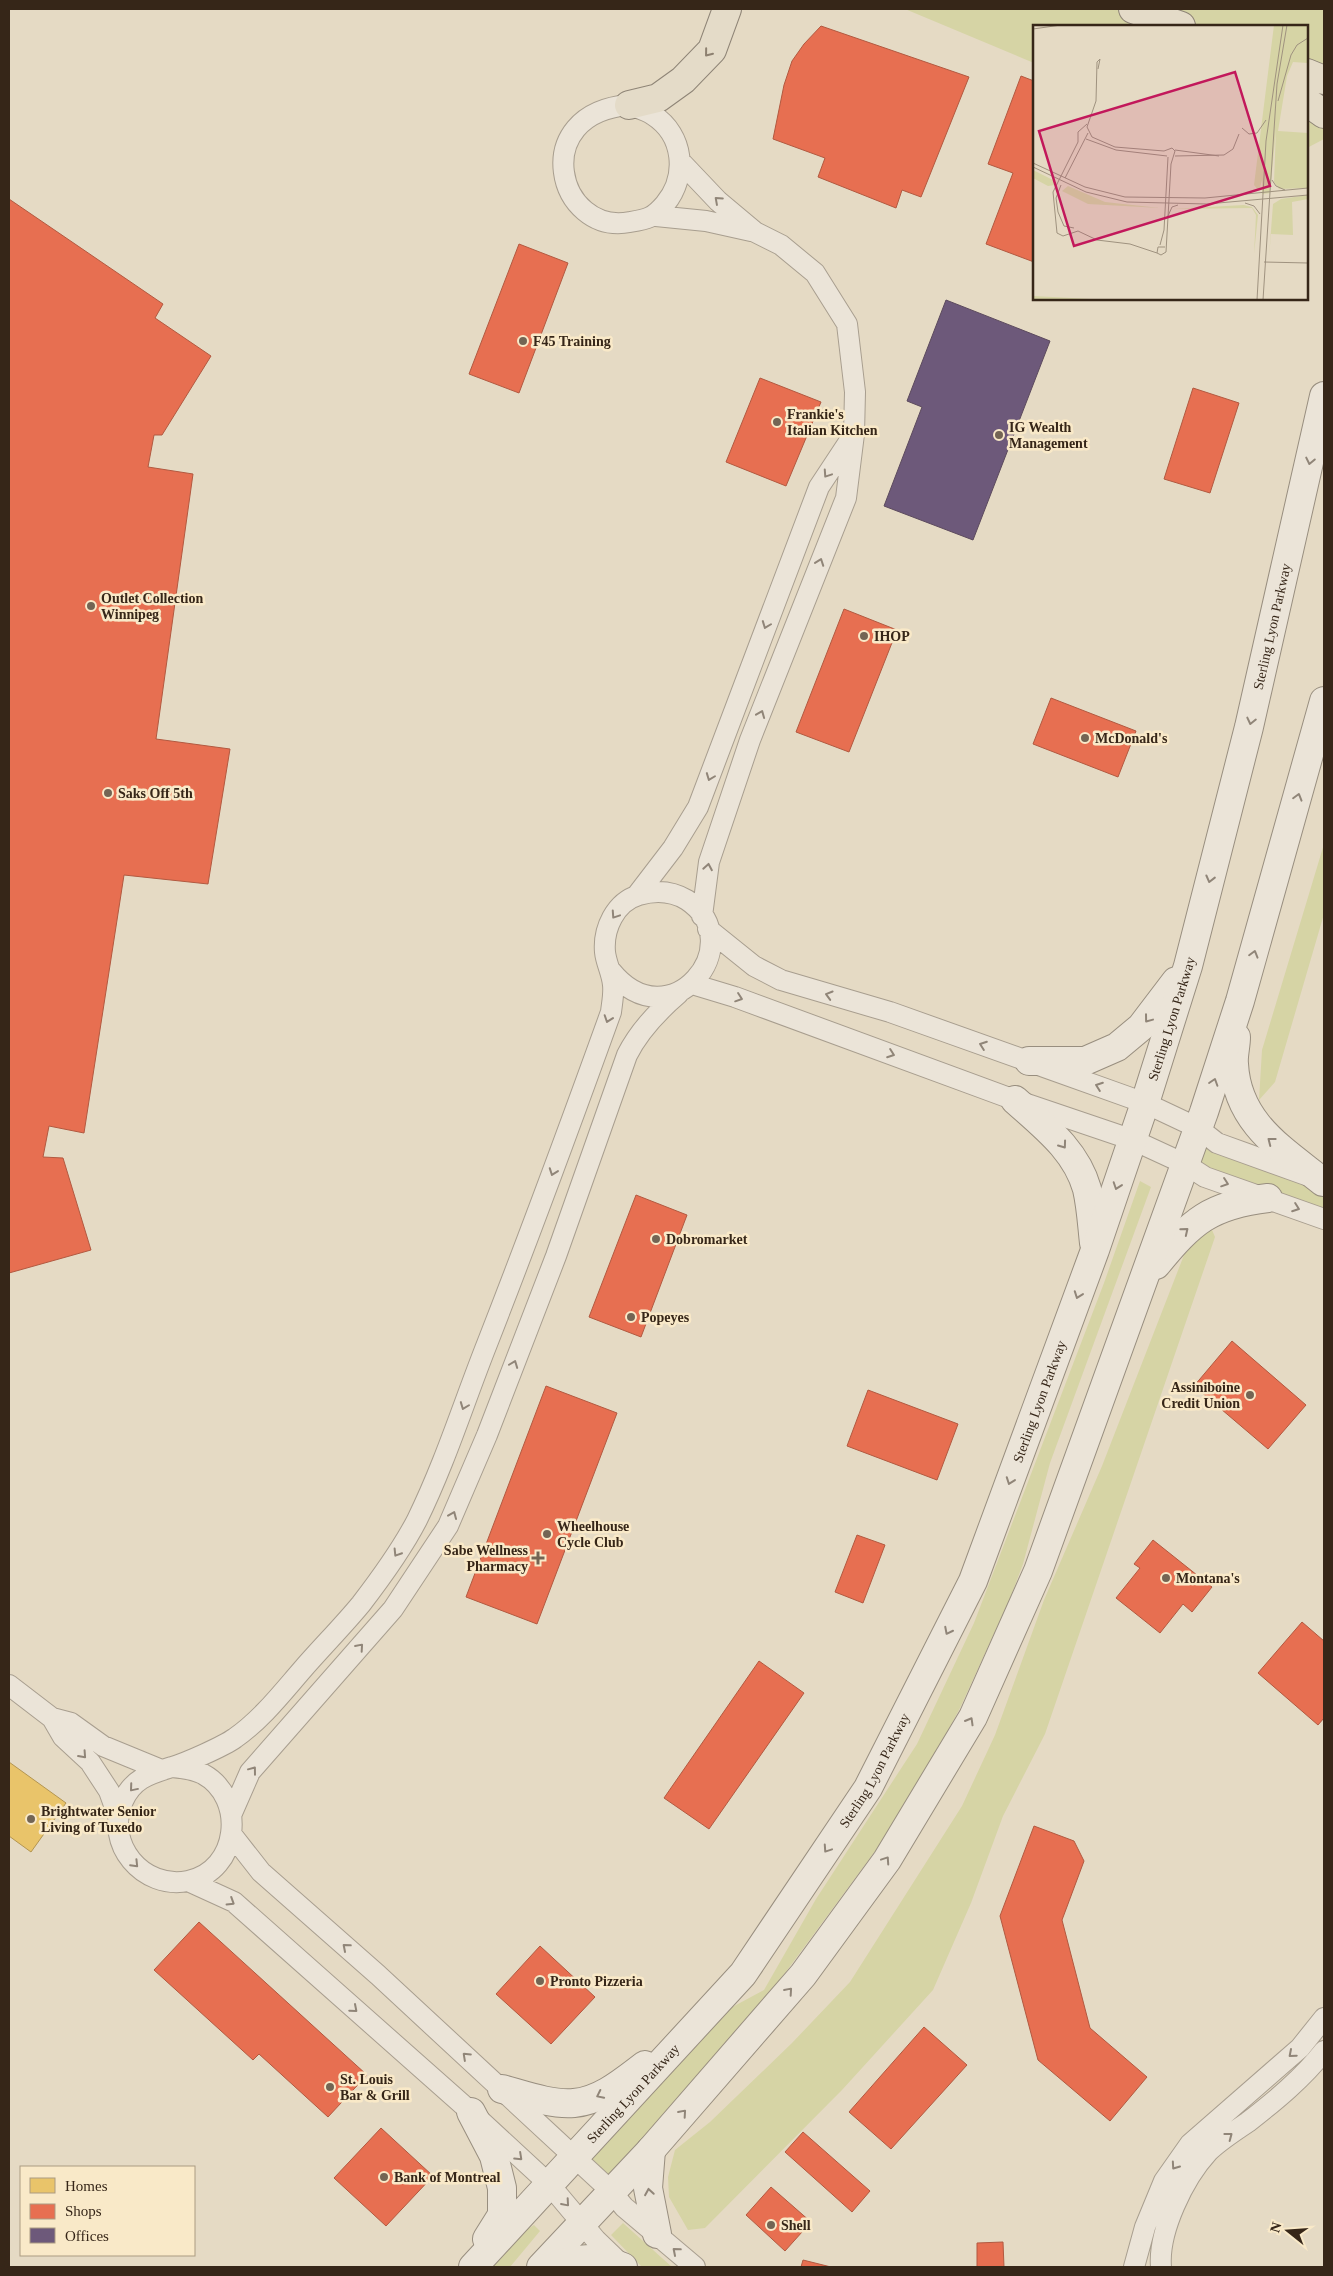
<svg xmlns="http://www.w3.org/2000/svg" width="1333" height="2276" viewBox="0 0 1333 2276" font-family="Georgia,serif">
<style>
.green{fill:#d6d4a5}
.homes{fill:#e9c46a;stroke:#b39551}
.shops{fill:#e76f51;stroke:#b25940}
.offices{fill:#6d597a;stroke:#5c4a5d}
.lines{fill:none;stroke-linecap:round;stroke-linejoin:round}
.minor-casing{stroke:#a89e8f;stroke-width:22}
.secondary-casing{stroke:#988e7f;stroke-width:30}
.primary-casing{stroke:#8e8476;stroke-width:30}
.minor{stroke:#ebe4d8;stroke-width:20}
.secondary{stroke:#ebe4d8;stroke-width:28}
.primary{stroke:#e4dbc8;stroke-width:28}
.oneway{stroke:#8d8070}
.oneway2{stroke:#908578}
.poi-dot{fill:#736554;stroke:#f9e9c8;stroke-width:2}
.labels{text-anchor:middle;stroke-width:5;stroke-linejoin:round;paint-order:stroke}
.poi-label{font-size:14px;font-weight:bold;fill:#362618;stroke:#f9e9c8;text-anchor:start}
.street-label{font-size:14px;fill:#362618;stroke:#f9e9c8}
.inset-road{fill:none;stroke:#9f927f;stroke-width:1}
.view{fill:#c2185b;fill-opacity:0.15;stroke:#c2185b;stroke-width:2.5}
.inset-edge{fill:none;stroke:#362618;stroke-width:2.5}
</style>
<rect width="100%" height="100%" fill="#e5dac4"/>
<path class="green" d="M905 9H1324V80L1307 73V26H1034V63Z
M1307 102 1324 114V139L1307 148Z
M1324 844V914L1275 1082 1259 1100 1262 1050Z
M1198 1128 1324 1182V1219L1185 1164Z
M1140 1181 1151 1187 1050 1463 1023 1564 1009 1601 960 1708 924 1775 890 1831 768 1996 611 2191 575 2157 697 2026 764 1990 816 1899 917 1744 974 1623 1104 1283Z
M1210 1225 1215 1237 1045 1734 1003 1816 971 1903 933 1990 842 2090 705 2228 688 2230 669 2197 668 2177 675 2150 710 2122 792 2043 850 1982 962 1806 995 1735 1044 1600 1102 1466 1184 1255Z
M623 2223 672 2267H642L611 2235Z
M534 2225 540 2231 510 2267H490L523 2232Z"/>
<path class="homes" d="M9 1762 66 1803 31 1852 9 1836Z"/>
<path class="shops" d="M821 26 969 77 921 197 902 190 896 208 818 177 825 158 773 139 784 85 792 61 804 44Z
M1021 76 1034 81V262L986 244 1013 173 988 164Z
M9 199 163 304 155 318 211 356 162 435H154L148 467 193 474 156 739 230 749 208 884 124 875 84 1133 49 1126 43 1157 63 1158 91 1250 9 1273Z
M519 244 568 263 519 393 469 374Z
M760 378 821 402 786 486 726 462Z
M1193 388 1239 403 1210 493 1164 479Z
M844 609 897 630 849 752 796 732Z
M1051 698 1136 731 1118 777 1033 744Z
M636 1195 687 1215 641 1337 589 1317Z
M1232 1341 1306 1405 1268 1449 1194 1386Z
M546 1386 617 1413 537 1624 466 1597Z
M868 1390 958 1424 937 1480 847 1446Z
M857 1535 885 1545 863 1603 835 1592Z
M1153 1540 1212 1587 1192 1612 1183 1604 1160 1633 1116 1598 1140 1568 1134 1564Z
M1302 1622 1324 1641V1718L1318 1725 1258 1673Z
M759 1661 804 1693 709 1829 664 1798Z
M1034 1826 1074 1841 1084 1861 1062 1920 1090 2028 1147 2077 1110 2121 1038 2060 1000 1916Z
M199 1922 367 2075 328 2117 259 2054 253 2060 154 1970Z
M540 1946 595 1997 551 2044 496 1994Z
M924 2027 967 2065 891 2149 849 2112Z
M381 2128 433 2176 386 2226 334 2178Z
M803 2132 870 2191 852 2212 785 2152Z
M771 2187 811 2222 785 2251 746 2215Z
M1003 2242 1004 2267H977V2243Z
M803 2260 831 2267H801Z"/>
<path class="offices" d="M946 300 1050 341 973 540 884 506 922 407 907 401Z"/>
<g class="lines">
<g class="minor-casing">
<path id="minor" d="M629 105C637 108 646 110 653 115 684 135 688 176 665 204 653 218 648 219 630 222 557 236 527 113 629 105Z
M680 161 718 201 755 232 781 245 815 273 847 324 855 392 854 434 846 498 750 740 709 862 702 916
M656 216 706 221 751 231
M637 895 673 848 698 807 819 487 852 437
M708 929 754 966 781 980 890 1012 1145 1103 1198 1128 1217 1143 1306 1175
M692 984 735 997 1015 1100 1133 1140 1185 1164 1205 1177 1324 1219
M9 1685 52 1718 63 1737 90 1762 109 1791 118 1816
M52 1718 71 1723 103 1746 159 1769
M172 1767C183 1768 193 1769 203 1774 247 1798 239 1871 188 1881 143 1890 104 1844 123 1801 133 1778 150 1774 172 1767 186 1763 224 1746 235 1738 261 1720 282 1693 302 1670 321 1648 342 1627 361 1604 381 1578 402 1549 417 1520 445 1463 464 1402 487 1344 530 1234 571 1123 611 1012 612 1003 614 994 613 985 612 973 606 963 605 952 603 929 615 902 639 895 656 890 672 891 687 900 752 943 670 1044 611 971
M232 1813 250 1772 393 1609 448 1526 487 1435 556 1256 627 1055C639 1031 657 1012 678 994
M232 1835 261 1872 378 1975 611 2191 624 2207 695 2267
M188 1881 234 1902 471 2112 549 2184 596 2240 623 2266
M1134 2267 1145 2227 1164 2181 1190 2144 1300 2048 1324 2018
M1161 2267C1158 2231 1184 2178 1208 2152 1219 2141 1235 2131 1248 2122 1275 2101 1303 2078 1324 2051"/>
</g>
<g class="secondary-casing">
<g id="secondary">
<path d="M1236 1037C1236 1046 1233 1056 1234 1064 1237 1123 1282 1149 1323 1182"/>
<path d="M1029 1061H1085L1117 1047 1141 1027 1176 981"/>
<path d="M1015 1100C1044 1126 1076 1150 1087 1189 1091 1206 1092 1225 1094 1243"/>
<path d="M1156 1265C1192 1221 1210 1205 1268 1198"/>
<path d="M502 2089C524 2095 551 2105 574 2103 601 2101 625 2080 645 2065"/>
<path d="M471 2112 494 2156 502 2188V2215L487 2239"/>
<path d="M651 2150 648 2188 657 2234"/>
<path id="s1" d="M473 2267 743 1974 868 1788 973 1581 1095 1250 1145 1103 1188 966 1249 727 1324 396"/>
<path d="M541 2267 651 2150 803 1975 887 1860 973 1717 1038 1571 1204 1112 1240 1001 1324 701"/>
<path d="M549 2267C579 2258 594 2255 623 2267"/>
</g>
</g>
<g class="primary-casing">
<path id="primary" d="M1133 9 1181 26
M1307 73 1324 80
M1307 102 1324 114
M629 105 658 98 683 80 712 50 727 9"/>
</g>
<use href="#minor" class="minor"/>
<use href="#secondary" class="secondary"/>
<use href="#primary" class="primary"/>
</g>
<defs><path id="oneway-chevron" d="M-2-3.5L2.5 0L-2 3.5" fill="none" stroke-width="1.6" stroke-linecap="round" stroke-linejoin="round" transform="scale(1.25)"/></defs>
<use class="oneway" href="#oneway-chevron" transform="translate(708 53) rotate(129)"/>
<g class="oneway2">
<use href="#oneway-chevron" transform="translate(718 200) rotate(-138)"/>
<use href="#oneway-chevron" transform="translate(1310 461) rotate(102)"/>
<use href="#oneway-chevron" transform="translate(827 474) rotate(124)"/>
<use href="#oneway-chevron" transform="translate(820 562) rotate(-70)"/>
<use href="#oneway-chevron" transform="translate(766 625) rotate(111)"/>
<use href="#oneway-chevron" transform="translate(761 714) rotate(-68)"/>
<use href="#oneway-chevron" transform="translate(1251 721) rotate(103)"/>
<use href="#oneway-chevron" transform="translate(710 777) rotate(111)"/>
<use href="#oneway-chevron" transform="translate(1298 797) rotate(-74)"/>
<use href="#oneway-chevron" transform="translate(708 867) rotate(-80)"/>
<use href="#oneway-chevron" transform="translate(1210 879) rotate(104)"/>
<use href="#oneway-chevron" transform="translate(615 915) rotate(124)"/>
<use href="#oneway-chevron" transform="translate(1254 954) rotate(-74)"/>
<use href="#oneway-chevron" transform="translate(829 995) rotate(-164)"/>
<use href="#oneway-chevron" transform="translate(739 998) rotate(19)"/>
<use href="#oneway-chevron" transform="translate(608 1019) rotate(109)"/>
<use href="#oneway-chevron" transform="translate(1148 1019) rotate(127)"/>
<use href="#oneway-chevron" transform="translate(983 1045) rotate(-160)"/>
<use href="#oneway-chevron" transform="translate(891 1054) rotate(20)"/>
<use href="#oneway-chevron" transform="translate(1214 1082) rotate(-72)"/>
<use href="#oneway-chevron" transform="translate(1099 1086) rotate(-160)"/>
<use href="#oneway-chevron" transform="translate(1271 1141) rotate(-142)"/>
<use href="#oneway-chevron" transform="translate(1063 1145) rotate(54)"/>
<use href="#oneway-chevron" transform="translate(553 1172) rotate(110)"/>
<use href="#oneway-chevron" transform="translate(1225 1183) rotate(19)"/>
<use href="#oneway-chevron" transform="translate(1117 1186) rotate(109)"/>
<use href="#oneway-chevron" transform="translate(1296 1208) rotate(20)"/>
<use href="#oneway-chevron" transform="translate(1185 1231) rotate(-39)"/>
<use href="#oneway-chevron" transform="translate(1078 1295) rotate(110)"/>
<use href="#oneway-chevron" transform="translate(514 1364) rotate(-69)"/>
<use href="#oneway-chevron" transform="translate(464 1406) rotate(111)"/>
<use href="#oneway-chevron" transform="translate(1010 1481) rotate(110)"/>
<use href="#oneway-chevron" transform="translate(453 1515) rotate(-67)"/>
<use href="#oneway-chevron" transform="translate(397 1553) rotate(122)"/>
<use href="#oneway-chevron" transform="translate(948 1631) rotate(117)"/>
<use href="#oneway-chevron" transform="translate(360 1647) rotate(-49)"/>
<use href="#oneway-chevron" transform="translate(970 1721) rotate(-60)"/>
<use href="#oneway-chevron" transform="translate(83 1755) rotate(48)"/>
<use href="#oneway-chevron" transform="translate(253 1770) rotate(-53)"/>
<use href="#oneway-chevron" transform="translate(133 1788) rotate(130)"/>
<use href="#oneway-chevron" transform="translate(827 1849) rotate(124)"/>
<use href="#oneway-chevron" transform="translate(886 1860) rotate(-56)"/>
<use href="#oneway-chevron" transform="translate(135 1864) rotate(46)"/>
<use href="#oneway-chevron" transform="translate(231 1902) rotate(32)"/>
<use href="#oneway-chevron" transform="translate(346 1947) rotate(-139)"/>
<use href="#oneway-chevron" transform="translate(789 1991) rotate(-49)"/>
<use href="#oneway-chevron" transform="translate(354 2009) rotate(41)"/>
<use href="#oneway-chevron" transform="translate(1292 2054) rotate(139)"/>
<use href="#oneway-chevron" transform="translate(466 2056) rotate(-137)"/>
<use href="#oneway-chevron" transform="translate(600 2095) rotate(154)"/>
<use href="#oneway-chevron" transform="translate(683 2113) rotate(-49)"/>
<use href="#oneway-chevron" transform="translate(1229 2136) rotate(-37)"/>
<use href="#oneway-chevron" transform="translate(519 2157) rotate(43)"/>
<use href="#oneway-chevron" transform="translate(1175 2166) rotate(125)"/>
<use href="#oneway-chevron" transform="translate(649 2192) rotate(-99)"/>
<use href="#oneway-chevron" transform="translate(566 2203) rotate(49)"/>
<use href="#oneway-chevron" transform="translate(676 2251) rotate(-139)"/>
</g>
<g class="poi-dot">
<circle cx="523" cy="341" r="5"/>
<circle cx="777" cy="422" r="5"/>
<circle cx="999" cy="435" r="5"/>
<circle cx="91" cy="606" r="5"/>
<circle cx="864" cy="636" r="5"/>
<circle cx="1085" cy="738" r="5"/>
<circle cx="108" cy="793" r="5"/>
<circle cx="656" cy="1239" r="5"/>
<circle cx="631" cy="1317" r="5"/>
<circle cx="1250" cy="1395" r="5"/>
<circle cx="547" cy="1534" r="5"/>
<path d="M535.5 1550.5h5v5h5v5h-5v5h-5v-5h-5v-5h5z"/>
<circle cx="1166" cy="1578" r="5"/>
<circle cx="31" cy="1819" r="5"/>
<circle cx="540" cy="1981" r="5"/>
<circle cx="330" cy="2087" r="5"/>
<circle cx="384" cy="2177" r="5"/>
<circle cx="771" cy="2225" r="5"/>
</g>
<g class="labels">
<g class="poi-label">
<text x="533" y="346">F45 Training</text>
<text x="787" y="419">Frankie's<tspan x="787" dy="16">Italian Kitchen</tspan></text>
<text x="1009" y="432">IG Wealth<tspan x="1009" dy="16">Management</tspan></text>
<text x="101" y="603">Outlet Collection<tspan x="101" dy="16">Winnipeg</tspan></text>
<text x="874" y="641">IHOP</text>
<text x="1095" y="743">McDonald's</text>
<text x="118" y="798">Saks Off 5th</text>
<text x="666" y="1244">Dobromarket</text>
<text x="641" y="1322">Popeyes</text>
<text x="1240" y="1392" text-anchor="end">Assiniboine<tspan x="1240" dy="16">Credit Union</tspan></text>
<text x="557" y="1531">Wheelhouse<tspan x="557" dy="16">Cycle Club</tspan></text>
<text x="528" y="1555" text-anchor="end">Sabe Wellness<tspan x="528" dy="16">Pharmacy</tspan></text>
<text x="1176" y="1583">Montana's</text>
<text x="41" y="1816">Brightwater Senior<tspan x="41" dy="16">Living of Tuxedo</tspan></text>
<text x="550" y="1986">Pronto Pizzeria</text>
<text x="340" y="2084">St. Louis<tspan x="340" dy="16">Bar &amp; Grill</tspan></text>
<text x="394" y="2182">Bank of Montreal</text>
<text x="781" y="2230">Shell</text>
</g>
<g class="street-label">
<text dy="5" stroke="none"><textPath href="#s1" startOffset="1856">Sterling Lyon Parkway</textPath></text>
<text dy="5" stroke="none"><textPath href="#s1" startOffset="1451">Sterling Lyon Parkway</textPath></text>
<text dy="5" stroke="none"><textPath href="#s1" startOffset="1046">Sterling Lyon Parkway</textPath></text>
<text dy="5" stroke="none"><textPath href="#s1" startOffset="641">Sterling Lyon Parkway</textPath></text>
<text dy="5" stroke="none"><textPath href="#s1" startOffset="236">Sterling Lyon Parkway</textPath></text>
</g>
</g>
<g transform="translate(1033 25)">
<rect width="275" height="275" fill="#e5dac4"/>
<path d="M241 0H275V38L260 37 254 51 245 106 275 108V163L246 164 241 157 243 104 237 168 229 169V155L226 166 221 160ZM0 145 20 155 22 160 15 161 0 153ZM35 161 72 177 127 183 55 179 29 166ZM275 170V174L259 177 260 210 238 209 236 232 240 179 248 174ZM211 180 219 182 225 190 221 229 223 190 219 183 140 184ZM0 271 58 274 59 275H0Z" fill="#d6d4a5"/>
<path class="inset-road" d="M0 4 28 0M65 44 67 34 64 37 63 76 54 102 59 112 82 122 131 126 139 123 142 126 138 139 133 227 128 230 124 228 125 222H132M245 76 258 30 264 20 275 13M54 99 45 107V117L20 167 24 208 30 211 45 206 64 215 97 219 124 228M209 103 216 109 224 108 233 95M53 114 83 125 134 131M142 125 186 131M142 131 191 130 200 124 206 109M0 138 52 162 92 172 172 173 275 163M0 142 53 167 94 177 174 179 275 170M32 153 55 108M239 155 243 161 252 165M28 160 23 173 25 187 31 201 41 203M212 178 221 181 227 189M135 191 139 182 145 180M127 220 131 205 135 132M231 237 275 238M224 275 233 116 250 0M230 275 244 59 254 0"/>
<path class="view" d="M202 47 237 161 41 221 6 106Z"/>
<rect width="275" height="275" class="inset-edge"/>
</g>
<rect width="1333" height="2276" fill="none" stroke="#362618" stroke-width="20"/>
<rect x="20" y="2166" width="175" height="90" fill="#f9e9c8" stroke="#ab9b82"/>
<rect x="30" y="2178" width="25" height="15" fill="#e9c46a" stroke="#ab9b82"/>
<text x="65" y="2191" font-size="15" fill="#362618">Homes</text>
<rect x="30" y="2204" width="25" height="15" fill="#e76f51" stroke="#ab9b82"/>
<text x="65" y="2216" font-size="15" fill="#362618">Shops</text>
<rect x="30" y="2228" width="25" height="15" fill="#6d597a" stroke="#ab9b82"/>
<text x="65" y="2241" font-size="15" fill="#362618">Offices</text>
<g transform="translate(1288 2231) rotate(287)" stroke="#f9e9c8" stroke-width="4" paint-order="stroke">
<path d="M0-4L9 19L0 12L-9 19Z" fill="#362618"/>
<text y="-8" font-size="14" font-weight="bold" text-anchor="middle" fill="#362618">N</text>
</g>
</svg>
